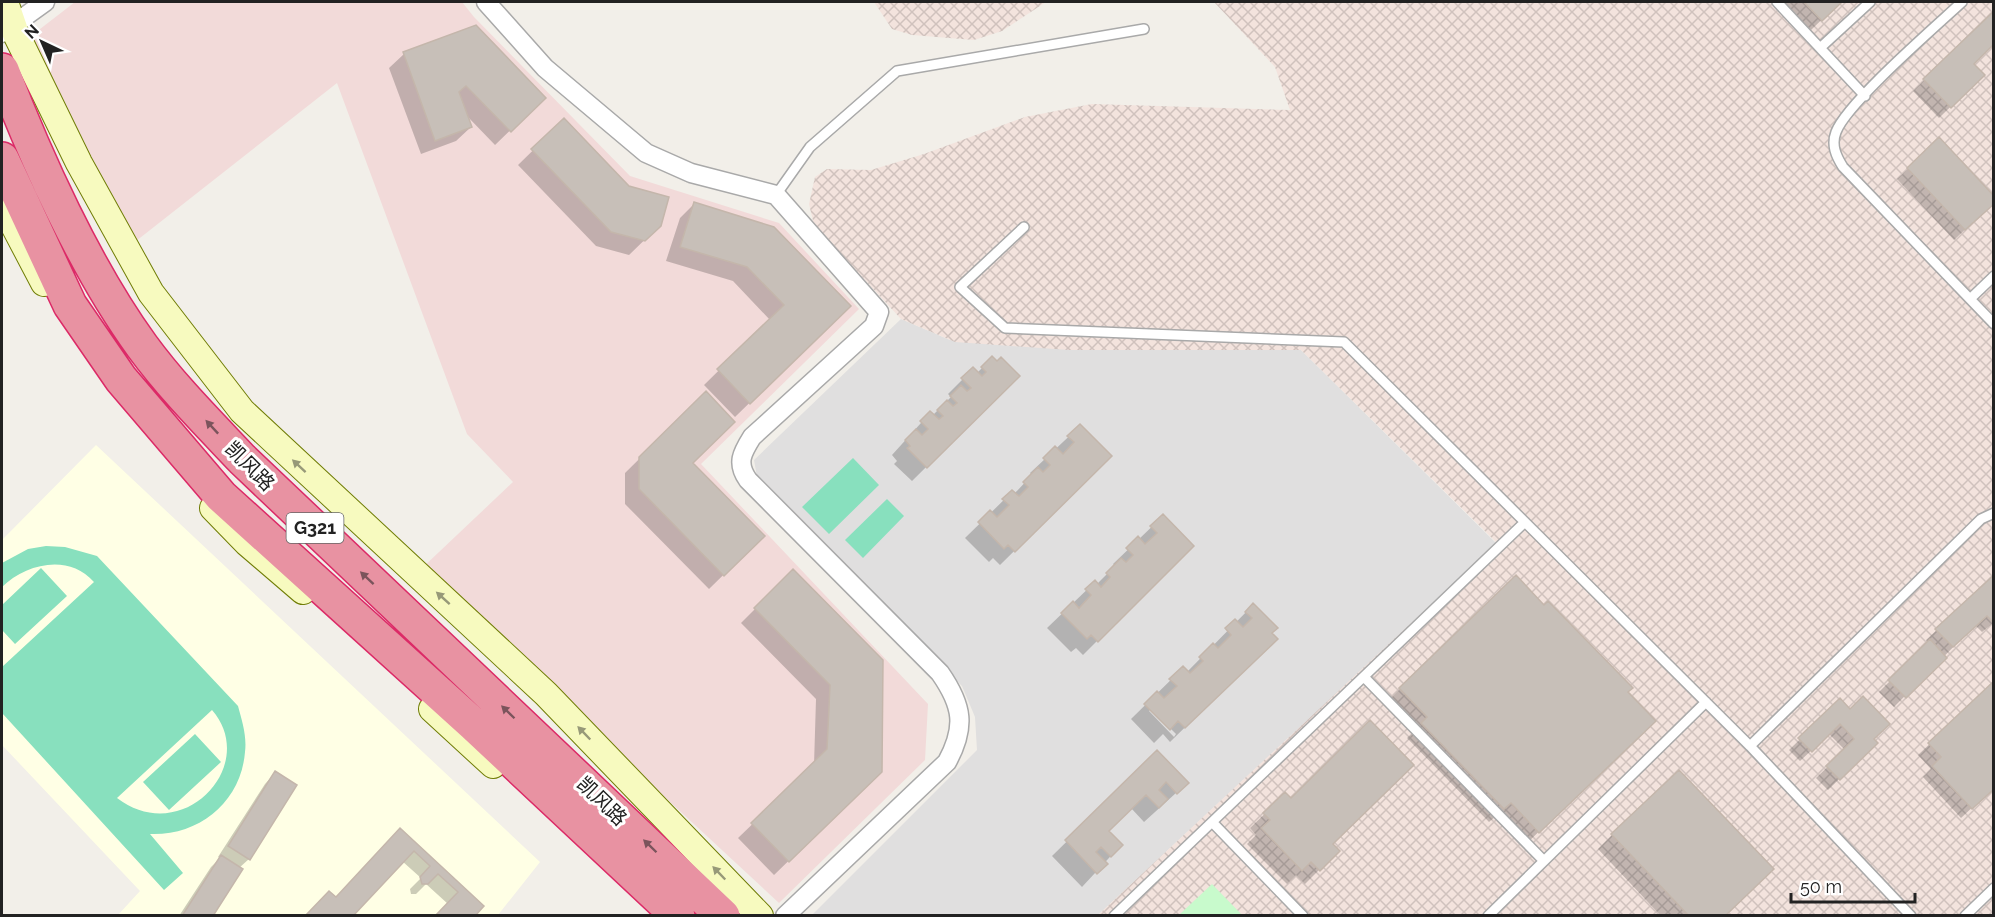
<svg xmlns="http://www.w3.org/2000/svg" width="1995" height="917" viewBox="0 0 1995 917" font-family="Raleway,'Noto Sans SC',sans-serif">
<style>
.residential{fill:#e0dfdf}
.commercial{fill:#f2dad9}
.education{fill:#ffffe5}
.military{fill:url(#military-cross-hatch)}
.park{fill:#c8facc}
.pitch{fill:#88e0be;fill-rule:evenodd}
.shadow{fill:#0003;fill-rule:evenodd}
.building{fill:#c7bfb8;stroke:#c4b6ab;stroke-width:1.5}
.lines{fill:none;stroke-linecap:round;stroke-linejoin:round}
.lane-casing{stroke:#a9a9a9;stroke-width:12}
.street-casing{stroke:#a9a9a9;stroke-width:21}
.secondary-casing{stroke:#707d05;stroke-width:28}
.highway-casing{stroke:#dc2a67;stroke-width:36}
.lane{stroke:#fff;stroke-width:9}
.street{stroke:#fff;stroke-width:18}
.secondary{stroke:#f7fabf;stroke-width:26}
.highway{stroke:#e892a2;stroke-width:33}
.oneway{fill:#7b545c}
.oneway2{fill:#979978}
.labels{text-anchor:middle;stroke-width:6;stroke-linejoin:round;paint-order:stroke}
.shield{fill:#fff;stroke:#646464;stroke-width:1.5}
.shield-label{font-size:18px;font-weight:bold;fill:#222}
.street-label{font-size:20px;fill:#222;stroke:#fff}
</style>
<defs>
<pattern id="military-cross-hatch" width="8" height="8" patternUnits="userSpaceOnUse" patternTransform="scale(1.5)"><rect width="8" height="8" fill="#f3e3dd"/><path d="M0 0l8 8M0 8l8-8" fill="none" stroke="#d0c2bd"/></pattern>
</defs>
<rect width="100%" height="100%" fill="#f2efe9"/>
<path class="residential" d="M901 319 950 340 1301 350 1497 544 1098 915H812L977 750 975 717 962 686 830 555 757 477 754 460Z"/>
<path class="commercial" d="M75 2H462L474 17 630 176 779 223 859 309 701 464 928 704 925 760 779 903 420 570 513 482 467 434 337 83 131 245 31 36Z"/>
<path class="education" d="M96 445 540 862 498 915H118L140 891 2 745V540Z"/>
<path class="military" d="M874 2H1046L1002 31 974 40 912 35 892 29Z
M1214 2H1993V915H1098L1497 543 1301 350H1069L955 342 901 319 814 225 809 204 815 177 827 169 871 170 924 154 1025 117 1092 104 1290 110 1275 67Z"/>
<path class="park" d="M1212 884 1242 915H1179Z"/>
<path class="pitch" d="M853 458 879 485 829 534 802 507Z
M887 499 904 516 863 558 845 540Z
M46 546 65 547 97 556 238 706C242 721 247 736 245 752 241 802 199 836 150 834L183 873 164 890 2 713V667L94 582C68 553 26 564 2 587V563L28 549ZM212 710C260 765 183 848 117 798Z
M41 568 67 596 15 644 2 630V605Z
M195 734 221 762 169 810 143 782Z"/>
<path class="shadow" d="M1783 2H1840L1811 30Z
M1994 13 1972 64 1983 75 1939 118 1913 91Z
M404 54 544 98 495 145 467 116 471 127 456 141 421 154 389 68Z
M564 120 660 225 629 255 596 246 518 165Z
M1908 169 1994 202 1954 240 1897 179Z
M694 204 849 306 735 417 704 385 770 320 733 281 666 261 680 218Z
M992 358 1018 376 912 481 894 464 897 461 892 455 930 413 933 415 951 397 948 394 973 369 977 373Z
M706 393 691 464 763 536 709 589 625 504V473Z
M1080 426 1110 456 1000 565 993 558 989 562 965 538 1012 492 1014 494 1032 475 1030 473Z
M1163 516 1192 546 1083 655 1076 648 1071 652 1047 628 1095 582 1097 584 1115 566 1113 564Z
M793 571 866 786 774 875 738 838 814 765 816 699 741 623Z
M1994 577V622L1982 632 1975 625 1894 707 1879 692 1928 643 1926 640Z
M1253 605 1275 639 1170 742 1163 734 1154 743 1131 719 1183 668 1187 672ZM1151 709 1176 734 1174 737 1149 711Z
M1994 683V787L1961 818 1923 777 1931 769 1918 755Z
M1400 689 1626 693 1639 735 1524 846 1496 816 1489 822 1407 738 1413 732 1386 703Z
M1840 700 1876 743 1828 790 1816 778 1845 750 1829 734 1800 761 1789 750Z
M1157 753 1187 783 1144 822 1131 808 1108 831 1121 845 1082 887 1052 856Z
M275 773 249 859 239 868 211 916H179L211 867 220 858 218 857 265 784Z
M1285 794 1338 851 1305 884 1296 875 1287 884 1247 844 1256 835 1250 828Z
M400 830 481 906 448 904 426 884 416 894H411L410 889 421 878 402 861 335 899Z
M1612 835 1724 916H1661L1598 849Z"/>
<path class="building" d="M1804 2H1842L1822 21Z
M1994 11V44L1974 64 1985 75 1951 108 1923 79Z
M476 25 546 98 511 132 466 86 459 92 472 127 435 141 403 52Z
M564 118 629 186 669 197 661 226 645 241 611 232 531 149Z
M1939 137 1994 196V204L1965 230 1907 168Z
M694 202 774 227 851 306 750 404 717 369 784 305 747 267 680 247Z
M992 356 997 361 1001 357 1020 376 927 468 907 448 910 446 905 440 916 429 922 435 928 429 920 421 930 411 939 419 943 416 937 410 947 400 953 406 957 403 950 396 961 385 967 391 971 388 961 378 973 367 982 376 986 372 981 367Z
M706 391 735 422 693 463 765 536 724 576 639 489V457Z
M1080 424 1112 456 1015 552 1008 545 1004 549 978 522 990 510 997 517 1009 505 1002 499 1012 490 1019 496 1028 487 1023 482 1038 467 1043 472 1050 465 1043 458 1055 446 1063 454 1074 442 1067 436Z
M1163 514 1194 546 1098 642 1091 635 1087 639 1061 613 1073 601 1079 608 1091 595 1085 589 1095 580 1101 587 1110 577 1106 573 1121 558 1126 562 1133 555 1126 548 1138 536 1145 544 1157 533 1150 526Z
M793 569 883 660 882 772 789 862 751 823 827 749 830 685 754 608Z
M1516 575 1544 605 1548 601 1633 688 1628 692 1656 721 1539 833 1511 803 1504 809 1421 723 1427 717 1399 688Z
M1994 575V623L1987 616 1953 647 1935 629Z
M1253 603 1278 628 1272 633 1278 639 1185 728 1178 721 1170 730 1144 704 1157 691 1164 698 1177 686 1169 679 1183 666 1190 673 1203 661 1199 657 1213 643 1218 648 1231 635 1225 628 1235 619 1243 627 1252 618 1245 612Z
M1930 639 1947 658 1906 698 1888 680Z
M1994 681V789L1972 809 1932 766 1941 757 1928 743Z
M1863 696 1890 724 1874 739 1878 743 1840 780 1826 766 1854 739 1840 724 1812 752 1798 738 1840 698 1850 709Z
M1370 720 1414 765 1333 844 1340 851 1320 871 1311 862 1302 871 1261 828 1270 820 1263 813 1285 792 1291 798Z
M1157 750 1189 783 1177 794 1166 782 1159 790 1168 799 1159 808 1146 795 1109 831 1123 845 1111 857 1101 847 1096 852 1108 864 1097 874 1065 840Z
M1679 770 1774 869 1725 916H1689L1611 834Z
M275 771 297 785 250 860 228 846Z
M400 828 484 906 475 916H435L458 892 438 874 428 884H422L420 877 430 866 414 851 353 916H305L329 891 336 897Z
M221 855 243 869 213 916H182Z"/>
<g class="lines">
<g class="lane-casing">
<path id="lane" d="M1777 2 1865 96
M1962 2C1935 27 1847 103 1836 132 1831 145 1836 156 1843 167L1994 324
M1820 48 1870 2
M776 195 810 147 897 71 1144 29
M1024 227 960 287 1005 328 1344 342 1750 746 1911 916
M1970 299 1994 276
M1364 677 1544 861
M1750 746 1981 519 1994 513
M1212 822 1303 916
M1114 916 1525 522
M1488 916 1706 702
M1965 916 1994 888"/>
</g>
<g class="street-casing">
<path id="street" d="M486 2 545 68 646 153 691 173 776 195 879 312 874 326 752 437C742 453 736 463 748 480L940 673C963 706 966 727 947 762L785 916
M2 33 45 2"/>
</g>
<g class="secondary-casing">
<path id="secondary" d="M5 2 16 34 79 163 151 293 242 411 546 694 760 916
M2 203 44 283
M213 508 247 543 303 591
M432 709 493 765"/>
</g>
<g class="highway-casing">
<path id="highway" d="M2 70C36 159 86 269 142 346 172 387 208 423 242 459L723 916
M2 159 70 305 121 379 221 496 473 724 678 916"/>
</g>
<use href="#lane" class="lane"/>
<use href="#street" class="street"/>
<use href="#secondary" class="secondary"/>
<use href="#highway" class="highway"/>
</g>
<defs><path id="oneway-solid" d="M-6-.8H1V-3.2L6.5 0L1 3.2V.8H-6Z" transform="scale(1.5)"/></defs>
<g class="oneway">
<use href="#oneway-solid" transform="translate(212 427) rotate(-133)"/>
<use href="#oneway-solid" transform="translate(367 578) rotate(-137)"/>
<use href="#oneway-solid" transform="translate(508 712) rotate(-136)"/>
<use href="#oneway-solid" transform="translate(650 846) rotate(-136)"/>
</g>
<g class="oneway2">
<use href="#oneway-solid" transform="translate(299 466) rotate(-137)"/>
<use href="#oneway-solid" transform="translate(443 598) rotate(-138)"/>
<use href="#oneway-solid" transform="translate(584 733) rotate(-134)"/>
<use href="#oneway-solid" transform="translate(719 873) rotate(-134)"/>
</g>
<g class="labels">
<rect class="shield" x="286.5" y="513" width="57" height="30" rx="4.5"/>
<g class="shield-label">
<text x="315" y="534">G321</text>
</g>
<g class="street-label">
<text transform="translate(250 466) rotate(45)" y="7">凯风路</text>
<text transform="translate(602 801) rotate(44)" y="7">凯风路</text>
</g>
</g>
<rect width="1995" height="917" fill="none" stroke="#222222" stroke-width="6"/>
<g transform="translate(42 42) rotate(316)" stroke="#ffffff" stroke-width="4.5" paint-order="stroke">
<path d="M0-4.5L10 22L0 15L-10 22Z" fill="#222222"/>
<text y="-9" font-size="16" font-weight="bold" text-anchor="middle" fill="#222222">N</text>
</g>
<path d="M1791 893v9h124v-9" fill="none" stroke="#222222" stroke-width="3"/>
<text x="1800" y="893" font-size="18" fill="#222222" stroke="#ffffff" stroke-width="4.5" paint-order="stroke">50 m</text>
</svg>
